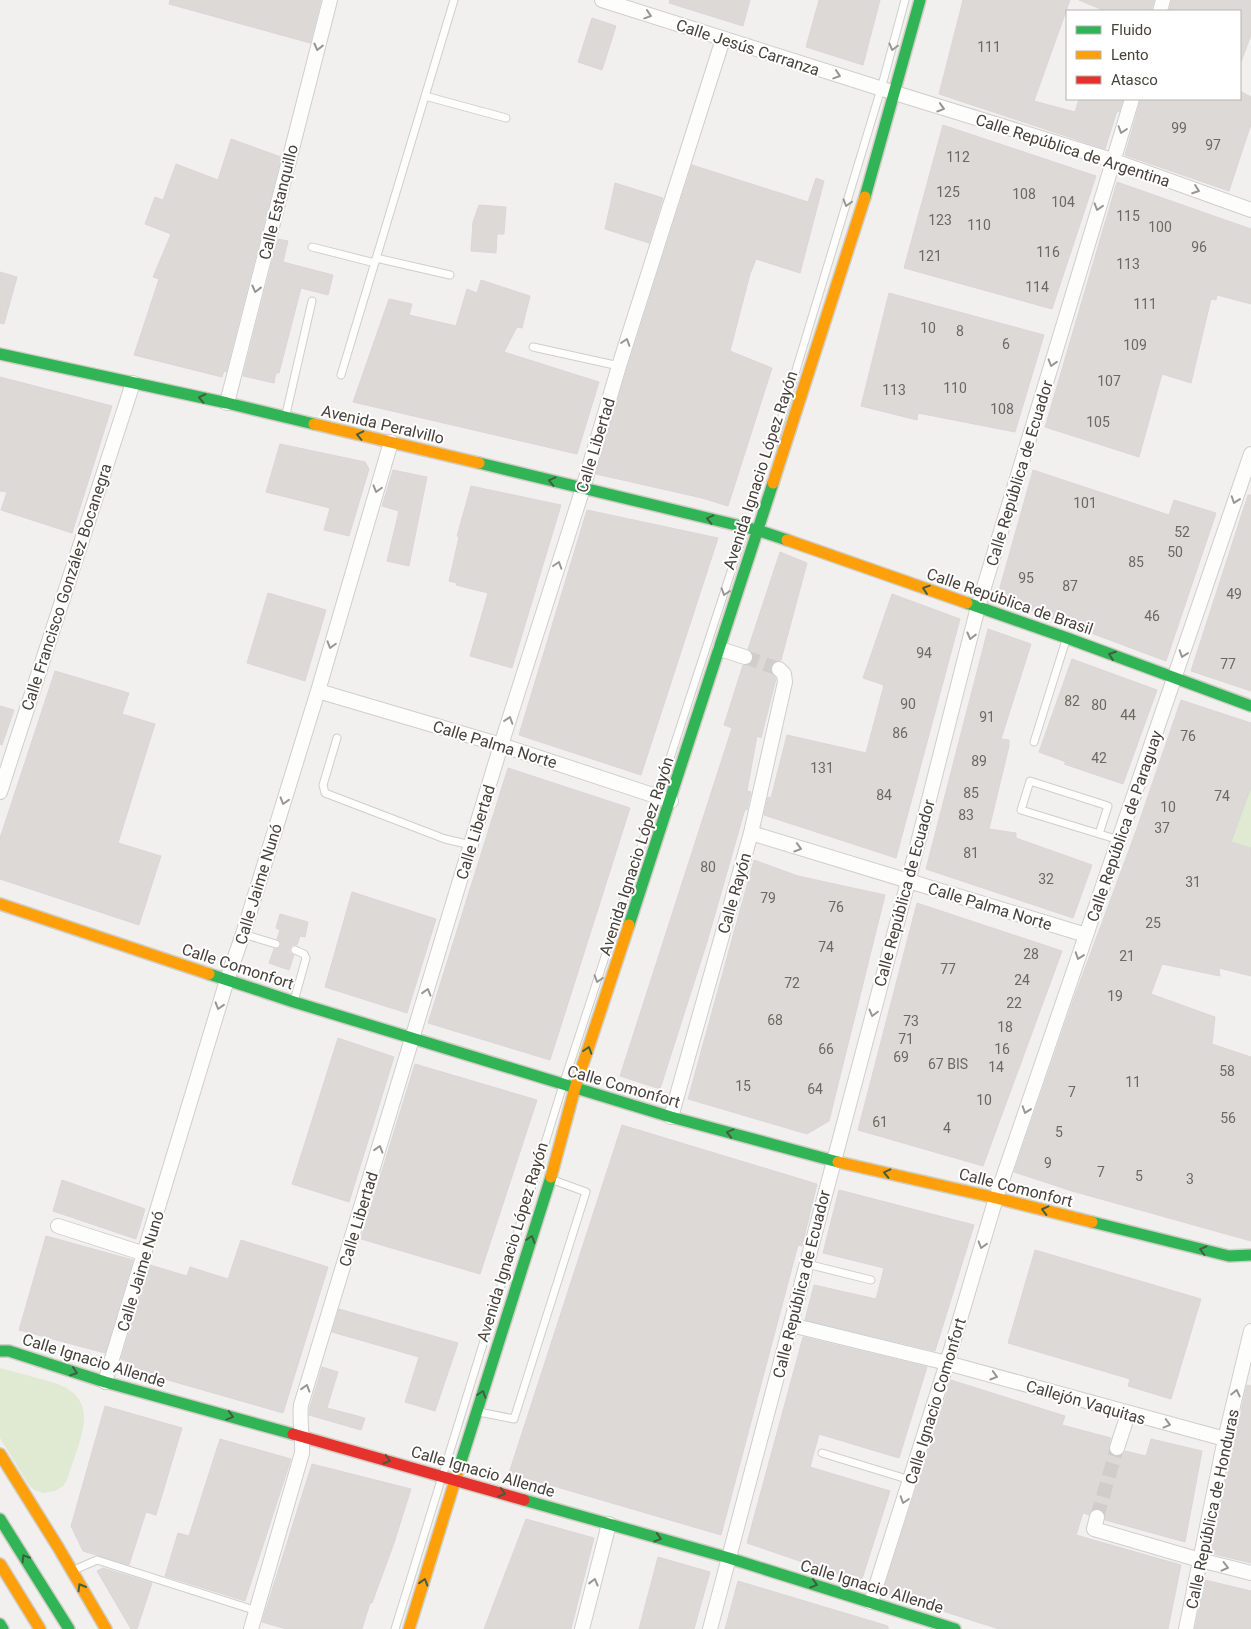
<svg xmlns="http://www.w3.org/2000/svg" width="1251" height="1629" viewBox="0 0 1251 1629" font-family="Roboto,sans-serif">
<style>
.green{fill:#e0e9d1}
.building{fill:#dcd9d6;stroke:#dad7d4}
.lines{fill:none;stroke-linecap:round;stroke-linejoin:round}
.street-tunnel{stroke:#d0cdca;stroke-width:14;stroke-dasharray:14 7;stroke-linecap:butt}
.lane-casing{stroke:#d0cecb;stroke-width:9}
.street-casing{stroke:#d0cecb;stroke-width:16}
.fast-casing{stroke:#d0cdc5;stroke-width:14}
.slow-casing{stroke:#d0cdc5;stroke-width:14}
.jam-casing{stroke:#d0cdc5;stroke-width:14}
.lane{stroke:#fdfdfc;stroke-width:7}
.street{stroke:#fdfdfc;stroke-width:14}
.fast{stroke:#30b455;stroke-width:11}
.slow{stroke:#ff9f0a;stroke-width:11}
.jam{stroke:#e5322d;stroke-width:11}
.oneway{stroke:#999691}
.oneway2{stroke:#425e41}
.labels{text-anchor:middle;stroke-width:4;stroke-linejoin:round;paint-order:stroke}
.number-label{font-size:14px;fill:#6e6862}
.street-label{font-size:16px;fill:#48423a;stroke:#fff}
</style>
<rect width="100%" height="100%" fill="#f2f0ee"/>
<path class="green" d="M1251 787V848L1231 842Z
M0 1368C12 1371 25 1375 37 1378 60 1384 85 1390 84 1420 83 1437 72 1463 67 1480L63 1486 55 1491 43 1493 34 1490 28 1484 0 1438Z"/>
<path class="building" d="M170 0H321L310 43 169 4Z
M670 0H750L743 26 669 3Z
M819 0H880L863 65 806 47Z
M963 0H1070L1034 101 1075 112 1079 99H1123L1119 112 1117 111 1105 149 939 94Z
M1079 0H1154L1151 11H1105Z
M1172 0H1251V35L1241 62 1240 61V11H1169Z
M592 18 616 26 602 70 578 62Z
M1240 91 1251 97V124L1229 191 1125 155 1141 99H1240Z
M943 125 1096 176 1052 309 904 268Z
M231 139 281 157 226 372 224 371 222 377 134 355 159 279 153 277 171 234 145 224 155 197 163 200 176 164 218 180Z
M692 165 808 202 816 178 824 181 800 273 756 259 750 274 730 351 772 368 728 506 702 498 596 474 627 369Z
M1117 182 1251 229V304L1217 295 1216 300 1211 299 1191 383 1162 374 1139 457 1045 427Z
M615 183 663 198 649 243 605 229Z
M479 205 506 207 504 234H497L496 253 471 251 473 222Z
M278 239 288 241 283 262 333 275 328 295 301 288 279 373H276L274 383 243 376Z
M0 272 17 277 4 324 0 323Z
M481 280 530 296 522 328 517 327 504 352 599 382 577 454 353 402 389 299 412 304 409 315 456 326 467 289 477 293Z
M889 293 1044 335 1015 432 918 413 917 420 861 406Z
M0 377 112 406 72 533 1 510 7 492 0 491Z
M280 444 365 462 369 469 349 536 324 530 330 508 266 492Z
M393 470 427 477 409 566 387 561 399 511 382 506Z
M1033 470 1169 515 1174 500 1216 513 1166 661 997 598Z
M471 486 561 505 512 668 470 656 488 593 456 585 457 583 449 581 459 537 457 536Z
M1248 495H1251V691L1191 671Z
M587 510 718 538 641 775 519 735Z
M780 552 807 563 781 660 773 663 770 667 771 672 776 679 761 738 757 736 747 791 751 792 747 810 745 809 707 942 660 1089 620 1076 732 728 724 725 743 665 750 664 753 659V655L748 649Z
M268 593 326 610 305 681 247 663Z
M892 594 960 619 896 858 764 815 768 797 771 798 787 735 866 753 884 685 863 678Z
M988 629 1031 644 1001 739 1009 740V746L989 829 1016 833V838L1092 865 1073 918 926 869Z
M1072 659 1157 690 1123 784 1064 764 1066 762 1039 752Z
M55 671 129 693 122 714 155 724 118 843 161 856 139 925 0 879V838Z
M1181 700 1251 723V787L1231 842 1251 848V976L1219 968 1220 976 1162 964 1151 994 1215 1017 1212 1044 1251 1057V1241L1072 1191 1014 1172 1074 998 1136 831Z
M0 706 14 710 2 745 0 744Z
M508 768 630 808 550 1060 428 1023Z
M754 860 798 876 885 895 829 1121 807 1134 688 1099Z
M352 892 436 919 407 1013 325 987Z
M917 903 1062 951 983 1166 858 1130Z
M280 914 308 922 305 937 300 936 297 945H292L290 948V953L294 955 289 970 269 963 274 949 279 948 281 945 280 941 277 939 280 930 276 928Z
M338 1038 394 1057 349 1202 292 1184Z
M415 1064 537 1100 480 1274 361 1239Z
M622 1125 817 1184 802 1246 798 1245 721 1535 509 1473Z
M62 1180 145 1209 136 1239 53 1211Z
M839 1190 974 1225 935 1351 805 1320 814 1285 876 1299 884 1268 823 1253Z
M46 1236 133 1260 105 1353 19 1330Z
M241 1240 328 1267 283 1413 161 1378V1376L127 1365 128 1362 121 1359 150 1265 187 1276 190 1267 228 1279Z
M1035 1250 1201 1299 1171 1399 1128 1386 1130 1379 1008 1343Z
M339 1309 458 1343 435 1411 405 1402 419 1357 332 1332Z
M803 1337 927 1367 899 1458 819 1434 810 1467 890 1491 861 1582 747 1543Z
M322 1367 338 1372 327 1408 365 1418 361 1430 309 1415 310 1407Z
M951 1380 1065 1416 1062 1425 1111 1438 1108 1449 1110 1453 1115 1456 1122 1455 1125 1451 1146 1456 1151 1439 1202 1451 1185 1542 1105 1520 1103 1511 1099 1508 1091 1511 1089 1515 1083 1513 1076 1535 1181 1565 1168 1629H999L883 1592Z
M1247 1385 1251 1386V1563L1214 1554 1211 1550 1234 1441Z
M105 1406 182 1428 156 1515 146 1512 129 1565 83 1551 71 1526Z
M220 1439 291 1459 245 1601 165 1576 178 1533 189 1536Z
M312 1464 411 1489 394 1543 372 1603H370L362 1629H286L262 1622Z
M526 1519 594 1538 571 1629H484Z
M658 1557 710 1572 694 1629H639Z
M103 1568 152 1583 137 1629H131L97 1571Z
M1205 1580 1251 1591V1629H1195Z
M738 1581 888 1626V1629H725Z"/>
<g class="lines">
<path class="street-tunnel" d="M745 657 779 669
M1097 1517 1117 1448"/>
<g class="lane-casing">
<path id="lane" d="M425 96 506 118
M312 247 375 263
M376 258 450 275
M533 347 619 366
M341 375 454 0
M286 414 312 301
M774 443 881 89 905 0
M337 738 323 785 325 793 445 839 471 845
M1034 742 1066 640
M1099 834 1108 806 1030 781 1021 810 1119 840
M243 934 276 944
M294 1001 306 958 304 954 295 950
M807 1264 871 1280
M479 1412 514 1419 586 1192 553 1180
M822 1453 910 1480
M74 1570 97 1560 257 1611
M395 1629 563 1085 745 529"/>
</g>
<g class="street-casing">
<path id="street" d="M602 0 895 93 1112 160 1251 210
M1160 11 1163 0
M227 403 330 0
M720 649 745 657
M318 691 501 745 671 801
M0 792 133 383
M751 833 1086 935
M671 1117 751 833 785 682 784 674 779 669
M58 1226 145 1254
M791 1325 947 1363 1225 1439
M105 1382 227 980 243 934 318 691 391 442
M1117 1448 1128 1414
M1097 1517 1094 1529 1200 1560 1251 1573
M871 1602 947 1363 996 1198 1251 454
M251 1629 302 1453C303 1437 299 1421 301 1405L501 745 583 488 619 366 723 39
M582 1629 609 1524
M710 1629 908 882 978 607 1132 99
M1186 1629 1225 1439 1251 1331"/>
</g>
<g class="fast-casing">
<path id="fast" d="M865 197 920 0
M0 354 227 403 314 424
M479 463 757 530 787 540
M967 603 1067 638 1251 706
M629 925 773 483
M209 974 294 1002 671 1117 838 1162
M1092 1222 1229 1256 1251 1255
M0 1351H9L105 1382 293 1434
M458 1471 551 1177
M524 1500 729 1558 955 1629
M0 1519 69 1629
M0 1624 3 1629"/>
</g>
<g class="slow-casing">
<path id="slow" d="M314 424 479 463
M773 483 865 197
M787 540 967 603
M0 904 209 974
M838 1162 996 1198 1092 1222
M551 1177 575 1088 629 925
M0 1454 58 1547 106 1629
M0 1564 40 1629
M409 1629 458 1471"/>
</g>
<g class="jam-casing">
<path id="jam" d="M293 1434 524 1500"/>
</g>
<use href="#lane" class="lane"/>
<use href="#street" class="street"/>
<use href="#fast" class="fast"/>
<use href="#slow" class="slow"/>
<use href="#jam" class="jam"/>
</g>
<defs><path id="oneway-chevron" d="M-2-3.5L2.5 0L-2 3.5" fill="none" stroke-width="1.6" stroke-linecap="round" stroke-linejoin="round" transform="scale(1.25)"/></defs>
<g class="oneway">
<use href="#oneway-chevron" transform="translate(648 15) rotate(18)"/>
<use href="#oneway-chevron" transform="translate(318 47) rotate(104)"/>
<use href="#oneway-chevron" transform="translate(893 47) rotate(105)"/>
<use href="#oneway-chevron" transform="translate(837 75) rotate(18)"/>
<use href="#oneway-chevron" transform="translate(941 108) rotate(17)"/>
<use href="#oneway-chevron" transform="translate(1122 130) rotate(108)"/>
<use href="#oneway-chevron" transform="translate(1196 190) rotate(20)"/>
<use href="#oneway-chevron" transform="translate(847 203) rotate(107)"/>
<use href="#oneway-chevron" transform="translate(1098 207) rotate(107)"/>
<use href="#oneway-chevron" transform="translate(256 289) rotate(104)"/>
<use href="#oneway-chevron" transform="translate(626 342) rotate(-72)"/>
<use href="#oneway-chevron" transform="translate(1052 363) rotate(107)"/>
<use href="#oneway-chevron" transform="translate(377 489) rotate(106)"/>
<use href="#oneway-chevron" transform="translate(1235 500) rotate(109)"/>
<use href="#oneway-chevron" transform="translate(558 565) rotate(-72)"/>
<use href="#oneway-chevron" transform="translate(725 592) rotate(108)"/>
<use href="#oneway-chevron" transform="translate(971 636) rotate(104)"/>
<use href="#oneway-chevron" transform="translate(331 645) rotate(106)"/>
<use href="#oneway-chevron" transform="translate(1183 654) rotate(109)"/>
<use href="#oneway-chevron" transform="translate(509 720) rotate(-72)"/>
<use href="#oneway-chevron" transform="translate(284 801) rotate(107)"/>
<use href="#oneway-chevron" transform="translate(798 848) rotate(17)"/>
<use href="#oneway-chevron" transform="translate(1079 956) rotate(109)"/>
<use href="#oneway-chevron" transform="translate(598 979) rotate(108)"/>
<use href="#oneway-chevron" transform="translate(427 992) rotate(-73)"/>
<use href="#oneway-chevron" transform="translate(219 1006) rotate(107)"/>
<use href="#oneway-chevron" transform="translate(873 1013) rotate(105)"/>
<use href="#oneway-chevron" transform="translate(1026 1110) rotate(109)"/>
<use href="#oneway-chevron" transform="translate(379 1149) rotate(-73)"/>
<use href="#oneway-chevron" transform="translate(982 1245) rotate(107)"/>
<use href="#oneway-chevron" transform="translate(994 1376) rotate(16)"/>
<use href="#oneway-chevron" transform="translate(306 1388) rotate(-73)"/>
<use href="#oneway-chevron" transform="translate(1236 1393) rotate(-77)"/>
<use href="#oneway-chevron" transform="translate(1167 1424) rotate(15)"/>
<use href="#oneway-chevron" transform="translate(904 1500) rotate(108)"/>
<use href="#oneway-chevron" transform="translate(1225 1567) rotate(14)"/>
<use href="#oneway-chevron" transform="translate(594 1582) rotate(-76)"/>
</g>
<g class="oneway2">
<use href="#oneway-chevron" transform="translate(202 398) rotate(-168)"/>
<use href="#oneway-chevron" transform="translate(360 435) rotate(-167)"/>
<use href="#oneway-chevron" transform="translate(552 481) rotate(-167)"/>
<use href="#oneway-chevron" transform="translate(710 519) rotate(-167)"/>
<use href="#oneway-chevron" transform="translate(926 589) rotate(-161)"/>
<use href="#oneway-chevron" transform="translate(1112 655) rotate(-160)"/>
<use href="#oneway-chevron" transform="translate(588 1050) rotate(-72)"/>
<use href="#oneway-chevron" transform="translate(730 1133) rotate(-165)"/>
<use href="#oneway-chevron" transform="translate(887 1173) rotate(-167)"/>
<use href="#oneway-chevron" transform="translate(1045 1210) rotate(-166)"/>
<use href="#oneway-chevron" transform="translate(531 1239) rotate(-72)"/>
<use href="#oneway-chevron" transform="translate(1203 1250) rotate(-166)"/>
<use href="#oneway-chevron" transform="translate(74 1372) rotate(18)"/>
<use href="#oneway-chevron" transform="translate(482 1394) rotate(-72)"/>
<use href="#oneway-chevron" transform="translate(230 1416) rotate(15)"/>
<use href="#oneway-chevron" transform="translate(387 1460) rotate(16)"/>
<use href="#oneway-chevron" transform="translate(502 1493) rotate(16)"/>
<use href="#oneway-chevron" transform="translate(658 1538) rotate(16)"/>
<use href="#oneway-chevron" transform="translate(25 1558) rotate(-122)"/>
<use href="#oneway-chevron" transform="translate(424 1582) rotate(-73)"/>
<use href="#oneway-chevron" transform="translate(814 1584) rotate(17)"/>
<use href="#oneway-chevron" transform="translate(81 1587) rotate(-120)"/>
</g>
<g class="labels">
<g class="number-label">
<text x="989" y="52">111</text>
<text x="1179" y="133">99</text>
<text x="1213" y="150">97</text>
<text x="958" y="162">112</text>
<text x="948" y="197">125</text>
<text x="1024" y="199">108</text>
<text x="1063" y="207">104</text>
<text x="1128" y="221">115</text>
<text x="940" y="225">123</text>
<text x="979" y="230">110</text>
<text x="1160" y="232">100</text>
<text x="1199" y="252">96</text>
<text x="1048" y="257">116</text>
<text x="930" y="261">121</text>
<text x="1128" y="269">113</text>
<text x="1037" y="292">114</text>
<text x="1145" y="309">111</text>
<text x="928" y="333">10</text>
<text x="960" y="336">8</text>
<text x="1006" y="349">6</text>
<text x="1135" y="350">109</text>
<text x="1109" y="386">107</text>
<text x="955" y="393">110</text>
<text x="894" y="395">113</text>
<text x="1002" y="414">108</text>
<text x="1098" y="427">105</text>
<text x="1085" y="508">101</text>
<text x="1182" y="537">52</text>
<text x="1175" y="557">50</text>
<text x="1136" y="567">85</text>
<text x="1026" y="583">95</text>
<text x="1070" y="591">87</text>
<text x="1234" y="599">49</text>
<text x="1152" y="621">46</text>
<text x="924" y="658">94</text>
<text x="1228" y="669">77</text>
<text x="1072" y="706">82</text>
<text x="908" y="709">90</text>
<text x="1099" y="710">80</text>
<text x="1128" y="720">44</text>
<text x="987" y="722">91</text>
<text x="900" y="738">86</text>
<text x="1188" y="741">76</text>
<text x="1099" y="763">42</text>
<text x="979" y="766">89</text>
<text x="822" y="773">131</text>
<text x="971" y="798">85</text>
<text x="884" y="800">84</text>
<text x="1222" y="801">74</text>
<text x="1168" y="812">10</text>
<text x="966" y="820">83</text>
<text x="1162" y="833">37</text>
<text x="971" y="858">81</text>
<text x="708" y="872">80</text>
<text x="1046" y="884">32</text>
<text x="1193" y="887">31</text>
<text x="768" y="903">79</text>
<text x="836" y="912">76</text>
<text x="1153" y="928">25</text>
<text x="826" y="952">74</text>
<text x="1031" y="959">28</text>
<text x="1127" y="961">21</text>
<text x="948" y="974">77</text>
<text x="1022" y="985">24</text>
<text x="792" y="988">72</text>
<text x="1115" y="1001">19</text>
<text x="1014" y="1008">22</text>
<text x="775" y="1025">68</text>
<text x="911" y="1026">73</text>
<text x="1005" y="1032">18</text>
<text x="906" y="1044">71</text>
<text x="826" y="1054">66</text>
<text x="1002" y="1054">16</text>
<text x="901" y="1062">69</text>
<text x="948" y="1069">67 BIS</text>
<text x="996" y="1072">14</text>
<text x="1227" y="1076">58</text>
<text x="1133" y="1087">11</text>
<text x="743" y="1091">15</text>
<text x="815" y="1094">64</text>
<text x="1072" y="1097">7</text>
<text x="984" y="1105">10</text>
<text x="1228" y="1123">56</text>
<text x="880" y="1127">61</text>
<text x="947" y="1133">4</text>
<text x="1059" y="1137">5</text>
<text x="1048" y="1168">9</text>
<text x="1101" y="1177">7</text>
<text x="1139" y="1181">5</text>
<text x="1190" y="1184">3</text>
</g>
<g class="street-label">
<text transform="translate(748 47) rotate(18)" y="6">Calle Jesús Carranza</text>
<text transform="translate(1073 150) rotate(18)" y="6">Calle República de Argentina</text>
<text transform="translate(278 202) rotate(-76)" y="6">Calle Estanquillo</text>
<text transform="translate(383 424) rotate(13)" y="6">Avenida Peralvillo</text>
<text transform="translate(595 445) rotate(-73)" y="6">Calle Libertad</text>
<text transform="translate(760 470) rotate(-72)" y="6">Avenida Ignacio López Rayón</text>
<text transform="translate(1019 473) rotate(-73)" y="6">Calle República de Ecuador</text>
<text transform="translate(66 587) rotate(-72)" y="6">Calle Francisco González Bocanegra</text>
<text transform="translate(1010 601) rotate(19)" y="6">Calle República de Brasil</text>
<text transform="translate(495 744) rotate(17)" y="6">Calle Palma Norte</text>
<text transform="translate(1124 826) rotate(-71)" y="6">Calle República de Paraguay</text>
<text transform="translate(475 832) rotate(-73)" y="6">Calle Libertad</text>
<text transform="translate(636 856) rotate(-72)" y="6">Avenida Ignacio López Rayón</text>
<text transform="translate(258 884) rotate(-73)" y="6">Calle Jaime Nunó</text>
<text transform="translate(734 893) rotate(-74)" y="6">Calle Rayón</text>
<text transform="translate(904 893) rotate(-75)" y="6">Calle República de Ecuador</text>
<text transform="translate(990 906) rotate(17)" y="6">Calle Palma Norte</text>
<text transform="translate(238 966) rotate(18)" y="6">Calle Comonfort</text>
<text transform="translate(624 1086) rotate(16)" y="6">Calle Comonfort</text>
<text transform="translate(1016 1187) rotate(14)" y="6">Calle Comonfort</text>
<text transform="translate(358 1219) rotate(-73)" y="6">Calle Libertad</text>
<text transform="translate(512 1242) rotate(-73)" y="6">Avenida Ignacio López Rayón</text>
<text transform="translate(140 1271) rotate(-73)" y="6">Calle Jaime Nunó</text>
<text transform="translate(801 1284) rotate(-76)" y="6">Calle República de Ecuador</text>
<text transform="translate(94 1360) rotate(17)" y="6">Calle Ignacio Allende</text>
<text transform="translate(935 1401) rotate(-73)" y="6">Calle Ignacio Comonfort</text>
<text transform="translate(1086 1402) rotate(16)" y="6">Callejón Vaquitas</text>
<text transform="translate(483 1471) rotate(16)" y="6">Calle Ignacio Allende</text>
<text transform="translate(1212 1509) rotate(-78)" y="6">Calle República de Honduras</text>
<text transform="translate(872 1586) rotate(17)" y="6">Calle Ignacio Allende</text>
</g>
</g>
<rect x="1066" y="10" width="175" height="90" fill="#ffffff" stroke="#b6b3b0"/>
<rect x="1076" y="26" width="25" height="8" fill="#30b455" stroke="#b6b3b0"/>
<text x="1111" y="35" font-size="15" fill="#48423a">Fluido</text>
<rect x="1076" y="51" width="25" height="8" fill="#ff9f0a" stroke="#b6b3b0"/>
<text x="1111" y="60" font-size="15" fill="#48423a">Lento</text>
<rect x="1076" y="76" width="25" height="8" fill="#e5322d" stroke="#b6b3b0"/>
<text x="1111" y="85" font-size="15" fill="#48423a">Atasco</text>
</svg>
